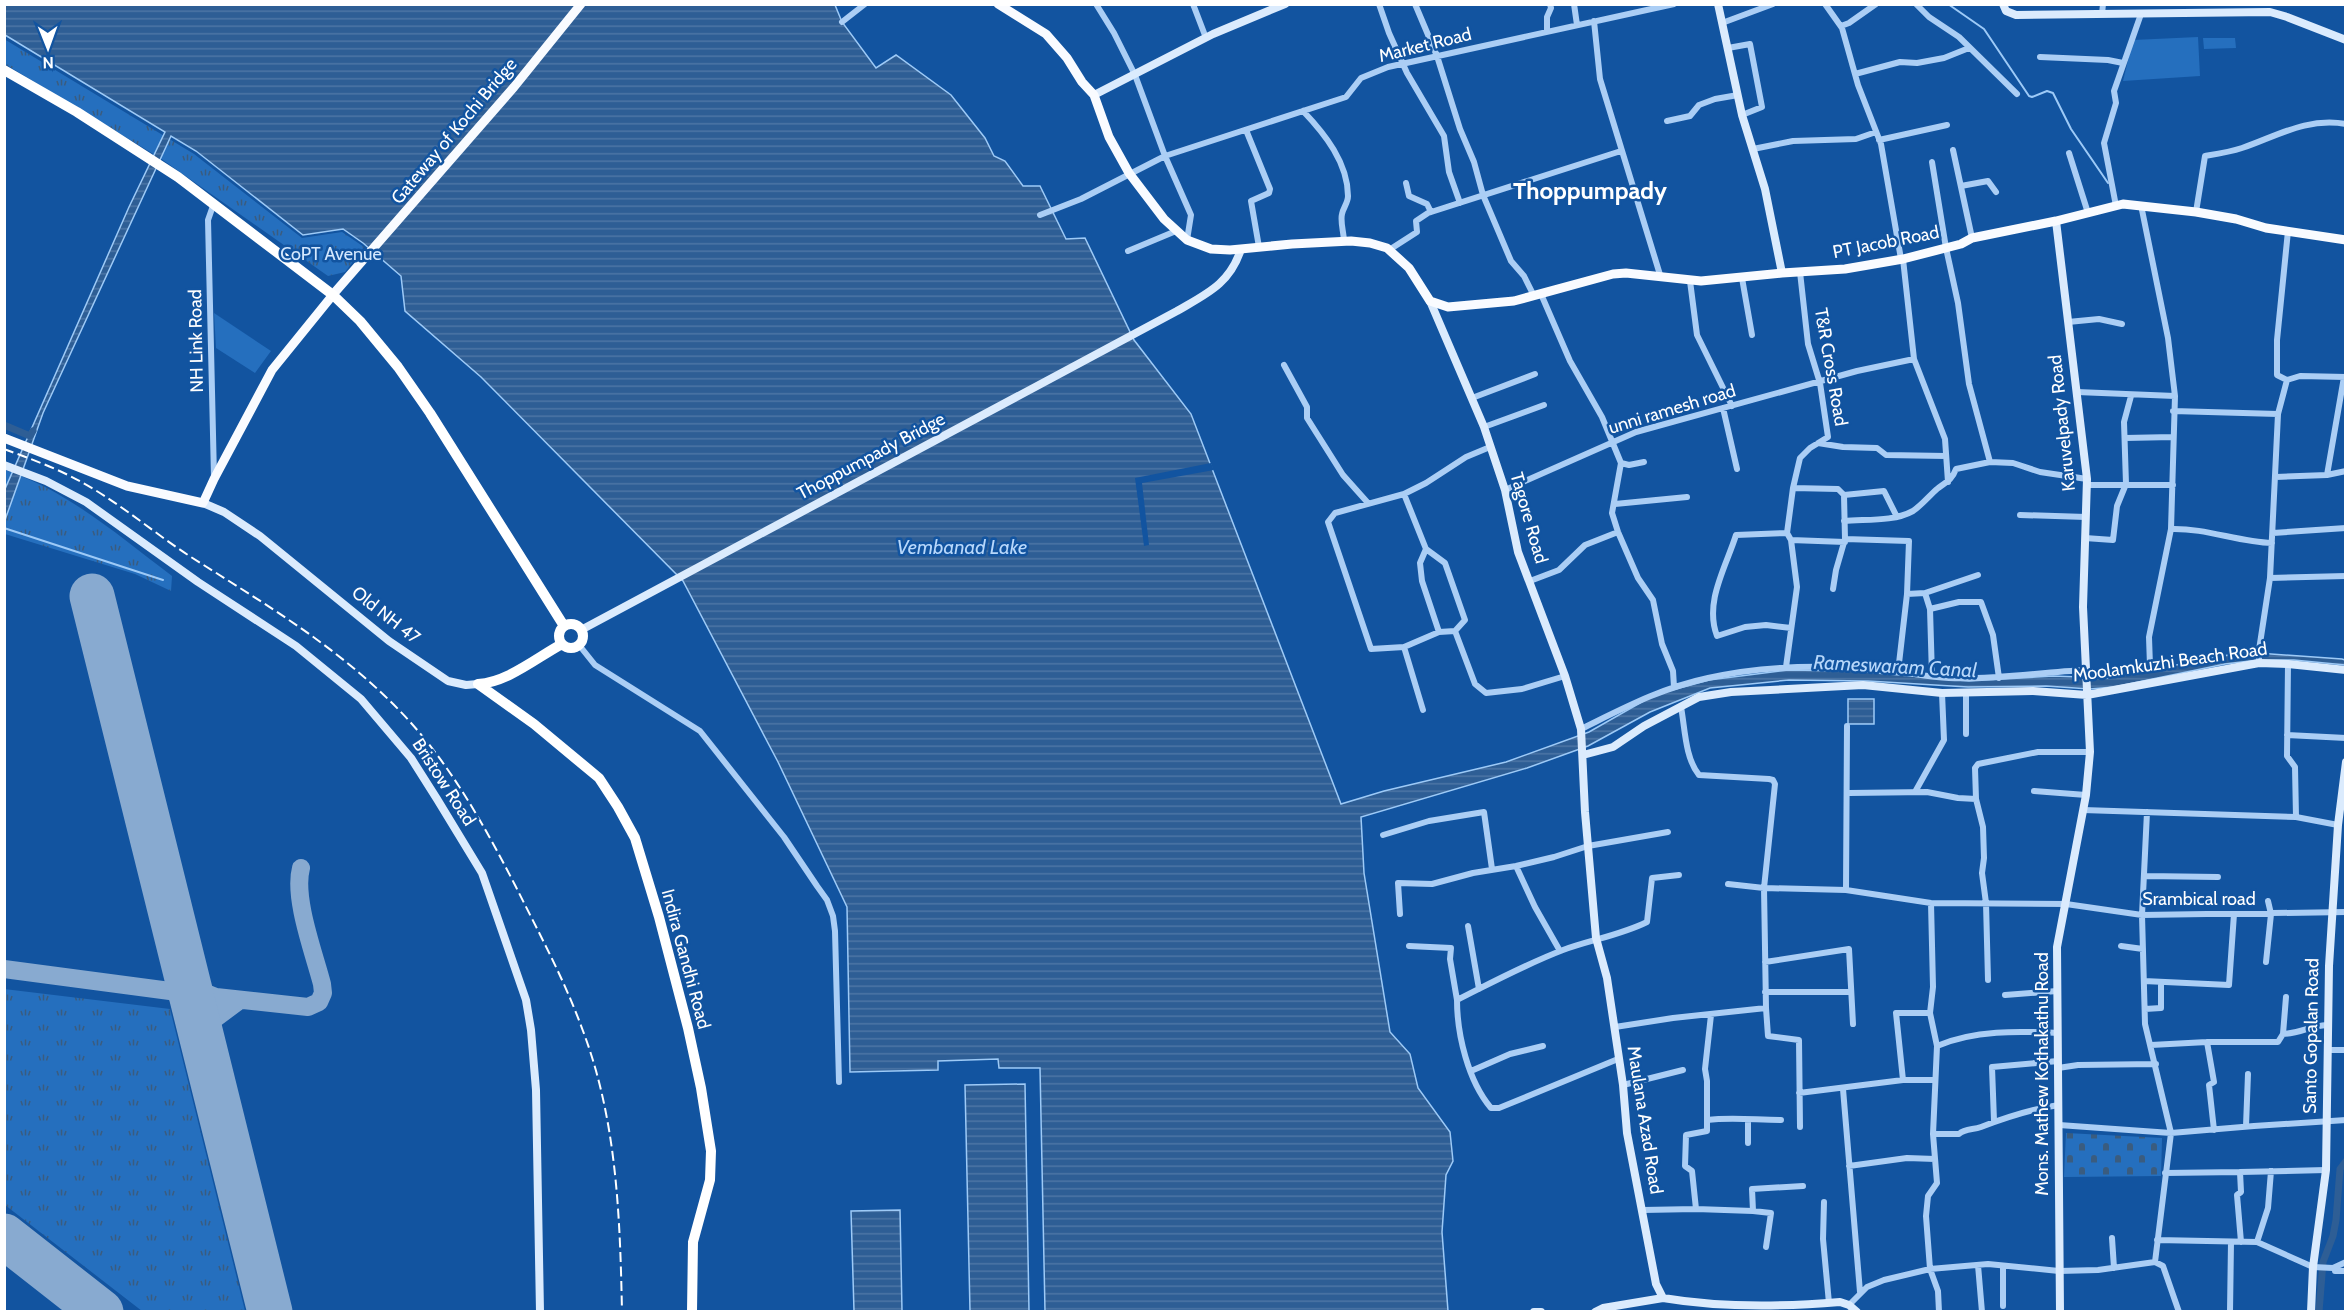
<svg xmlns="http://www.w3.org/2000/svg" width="2350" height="1316" viewBox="0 0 2350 1316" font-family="Cabin,sans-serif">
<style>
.grass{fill:url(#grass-tufts)}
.cemetery{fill:url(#cemetery-stones)}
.garden{fill:#256fbe}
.water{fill:url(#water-rules);stroke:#9dcaf7;stroke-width:1.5}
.pier{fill:#1254a0}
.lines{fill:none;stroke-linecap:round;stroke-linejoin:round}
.stream{stroke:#9dcaf7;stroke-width:2}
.canal{stroke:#2e5e95;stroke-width:7}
.taxiway{stroke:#88aad0;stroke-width:18}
.runway{stroke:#88aad0;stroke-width:45}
.street{stroke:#abcef5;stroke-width:6}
.secondary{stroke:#dbebfd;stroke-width:8}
.primary{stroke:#f9fbff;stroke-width:9}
.highway{stroke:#fff;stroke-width:10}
.rail{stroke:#fff;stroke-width:2;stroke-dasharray:10 4.5;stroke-linecap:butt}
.labels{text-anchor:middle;stroke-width:5;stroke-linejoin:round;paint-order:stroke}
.street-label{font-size:18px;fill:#fff;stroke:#1254a0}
.park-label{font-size:18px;fill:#d4e8fe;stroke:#1254a0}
.water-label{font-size:20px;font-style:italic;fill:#b8d8fb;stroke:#1254a0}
.district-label{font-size:24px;font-weight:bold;fill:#fff;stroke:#1254a0}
</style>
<defs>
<pattern id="grass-tufts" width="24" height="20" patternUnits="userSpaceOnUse" patternTransform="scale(1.5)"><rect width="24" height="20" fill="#256fbe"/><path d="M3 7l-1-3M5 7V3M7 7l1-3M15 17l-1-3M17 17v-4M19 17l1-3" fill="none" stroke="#3a5c7f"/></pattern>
<pattern id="cemetery-stones" width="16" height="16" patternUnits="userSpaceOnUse" patternTransform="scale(1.5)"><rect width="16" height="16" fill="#256fbe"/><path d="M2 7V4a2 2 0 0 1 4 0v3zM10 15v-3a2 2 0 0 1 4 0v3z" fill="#3a5c7f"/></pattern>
<pattern id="water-rules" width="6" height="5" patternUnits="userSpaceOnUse" patternTransform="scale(1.5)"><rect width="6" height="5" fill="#2e5e95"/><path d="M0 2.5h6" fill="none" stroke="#4d76a5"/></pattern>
</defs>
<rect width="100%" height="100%" fill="#1254a0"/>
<path class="grass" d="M4 39 194 154 302 238 342 232 364 247 345 272 328 276 160 158 5 64Z
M5 470C68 491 119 536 172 576L171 591 135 574 5 534Z
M4 989 170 1009 245 1311H142L5 1205Z"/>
<path class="cemetery" d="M2066 1133 2162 1138 2161 1176 2064 1177Z"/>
<path class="garden" d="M2198 37 2200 76 2123 81 2133 40Z
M2203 38H2235L2236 48 2204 49Z
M214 313 271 351 255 373 216 348Z"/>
<path class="water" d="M5 5H835L842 22 876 68 896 55 951 95 985 138 994 156 1005 161 1023 186H1040L1066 239 1085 238 1134 340 1191 414 1341 804 1384 791 1506 762 1589 732 1654 695 1709 680 1788 670 1853 671 1969 681 2053 676 2108 678 2244 652 2342 659 2345 660V665L2294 660H2258L2225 664 2114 687 2090 689 2046 686 1968 687 1868 681 1789 680 1710 688 1650 712 1588 746 1527 768 1361 817 1364 873 1390 1032 1410 1054 1418 1088 1450 1132 1453 1161 1446 1175 1442 1232 1448 1311H1045L1040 1068H999L998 1059 938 1061V1070L850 1072 847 907 778 762 683 581 481 377 405 311 401 276 363 243 343 229 303 235 196 151 171 136 43 413 5 520V489L129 207 165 132 5 35Z
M1848 699H1874V724H1848Z
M1025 1084 1029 1311H970L965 1085Z
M900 1210 902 1311H854L851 1211Z"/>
<path class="pier" d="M1211 463 1214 470 1142 483 1149 545 1144 546 1135 478Z"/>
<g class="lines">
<path class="stream" d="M1948 4 1984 29 2029 96 2032 97 2047 91 2053 93 2071 129 2108 183
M4 528 163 580"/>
<path class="canal" d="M4 425 30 436 33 431
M2319 1312 2323 1262 2333 1236 2336 1220 2340 1169 2346 1161"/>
<path class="taxiway" d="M4 969 170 991H179L185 987 188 974
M188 974 201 991 216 997 308 1007 319 1002 323 993 322 984C314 953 293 898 301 868
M170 991 188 997 196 1009
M201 1029 240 1000"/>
<path class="runway" d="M92 596 270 1312
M4 1236 101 1312"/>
<path class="street" d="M1096 4 1114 33 1135 75 1165 156 1191 215 1187 240
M1193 4 1206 38
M1379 4 1389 33 1407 73 1444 136 1449 172 1460 203
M1415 4 1437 56 1460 129 1474 162 1483 195 1511 261 1524 276 1534 296
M1574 4 1577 25
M1825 4 1842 28 1858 85 1881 144 1901 259
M1916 4 1929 17 1959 37 2017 94
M2102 14 2103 4
M1594 21 1600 79 1661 278
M842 22 865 4
M1722 23 1773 4
M1841 26 1849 23 1876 4
M1547 31V17L1551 8 1550 4
M1728 48 1750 44 1762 107 1742 115
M2040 57 2108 60 2123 63
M1855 74 1900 62 1917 63 1944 58 1969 48
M1303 111C1325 134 1348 163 1348 196 1348 203 1343 208 1342 214 1340 222 1344 233 1344 242
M1667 121 1690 116 1699 105 1715 99 1738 95
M1246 130 1270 189 1269 193 1251 201 1259 247
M1879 140 1947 125
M1753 149 1793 141 1856 139 1876 132
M1953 150 1972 238
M2069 153 2088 213
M1932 162 1946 248 1958 303 1969 384 1990 462 2013 463 2040 472 2087 479
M1406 183 1409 196 1427 204 1431 212
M1961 186 1988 181 1996 192
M2141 205 2168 338 2175 396 2171 529 2149 637 2150 666
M2116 206 2104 143 2116 103 2114 91 2141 14
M2196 212 2205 156C2217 154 2230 152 2242 148 2277 136 2307 117 2346 124
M1040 215 1081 199 1165 156 1346 97 1361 78 1388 67 1674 4
M1389 250 1417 232 1416 221 1428 213 1621 151
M1128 251 1176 231
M1903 259 1914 359 1945 439 1948 482
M1742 278 1752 335
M1690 281 1697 335 1732 406
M1541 294 1570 361 1602 417 1621 463 1612 513 1618 532 1638 578 1653 600 1662 644 1673 671 1674 687
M2068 322 2099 319 2122 324
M1284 365 1307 407V418L1343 475 1368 503
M2287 380 2277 375V340L2288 231
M2077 392 2175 396
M1472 398 1535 374
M1723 408 1737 469
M2173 411 2278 414
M1484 427 1544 405
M2125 438 2173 437
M1818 443 1843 447 1877 448 1886 455 1946 456
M1490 447 1466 457 1426 483 1404 494 1335 513 1328 522 1371 649 1404 647 1439 632 1455 631 1475 684 1486 693 1522 689 1565 676
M1621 463 1629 465 1644 462
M2327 475 2344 377
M214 477 208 220 214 203
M2276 477 2327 475 2346 471
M2087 485H2173
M1793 488 1838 489 1844 495 1845 539 1836 570 1833 589
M1505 490 1636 432 1857 371 1914 359
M1404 494 1426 549 1420 563 1422 581 1439 632
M1844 495 1884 491 1897 517
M1615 504 1687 497
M2020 515 2086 517
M1844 521C1866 519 1893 522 1913 511 1922 505 1929 496 1937 489 1946 482 1952 480 1956 469L1990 462
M2171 529C2206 528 2238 542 2272 543
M1787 533 1736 535C1726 567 1704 602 1717 636L1745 627 1766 625 1791 628
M2273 533 2346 528
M2085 538 2113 540 2117 506 2126 484 2124 422 2131 396
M1845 539 1909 541 1907 594 1898 672
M1791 540 1845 542
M1426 549 1445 563 1465 620 1455 631
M2270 578 2346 576
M1530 581 1559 570 1585 545 1618 532
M1925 593 1930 609 1932 676
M1907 594 1925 593 1978 575
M1930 609 1959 602H1981L1993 635 1999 678
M579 645 595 665 700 731 784 837 817 886 827 900 833 916 835 931 839 1082
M1404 647 1423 710
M2259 663V650L2270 578 2278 414 2287 380 2300 376 2346 377
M2288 664 2287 756 2295 767 2296 817
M1786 667 1797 587 1791 540 1787 533 1793 488 1800 458 1810 448 1828 437 1820 383 1808 344 1800 272
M1966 694V734
M1681 707C1685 728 1685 758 1699 775L1769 779 1773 780 1775 784 1764 888 1766 1008 1768 1036 1799 1040 1800 1127
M1581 729C1624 708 1661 688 1708 678 1764 665 1830 665 1886 670 1907 672 1928 677 1949 678 1996 680 2040 672 2086 670
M2287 735 2346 738
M2034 791 2086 795
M1915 792 1944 740 1942 693
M1849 793 1927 792 1958 798 1976 799 1983 827 1984 858 1982 873 1986 903 1988 980
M1976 799 1975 768 1978 764 2038 752H2090
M2083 810 2296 817 2338 825
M2147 812 2142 915 2145 1024 2171 1133 2155 1262
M1383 835 1429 821 1484 812 1492 869
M1516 866 1535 907 1560 951
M2145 876 2218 877
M1728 884 1764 888 1846 890 1931 903 2066 904 2142 915 2346 912
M1846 890 1847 726
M1931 903 1933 987 1930 1013 1937 1046 1933 1134 1937 1183 1928 1196 1926 1216 1930 1269 1938 1291 1939 1312
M1400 914 1398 883 1432 884 1473 873 1516 866 1554 857 1588 846 1668 832
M1468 926 1479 989
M1409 946 1451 948 1450 959 1457 1000
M2121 946 2143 949
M1765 962 1849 949 1853 1024
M2266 962 2271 914 2268 901
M2144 981 2229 985 2234 914
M1765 992H1851
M2005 995 2057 991
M2145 1009 2161 1008V982
M1615 1027 1673 1018 1766 1008
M2283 1034 2286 997
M2207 1042 2214 1082 2209 1085 2214 1130
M2151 1045 2207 1042H2278L2283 1034C2302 1033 2309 1026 2327 1025
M1937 1046C1974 1030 2018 1031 2058 1033
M2327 1050H2346
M1618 1059 1499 1108H1491C1468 1081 1457 1034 1457 1000 1491 983 1526 964 1563 950 1590 940 1621 935 1647 922L1652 878 1679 875
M2058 1068 2078 1065 2156 1064
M1471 1071 1510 1054 1543 1046
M1903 1080 1896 1013H1930
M1623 1085 1683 1070
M1843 1089 1860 1292
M1799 1093 1903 1080H1934
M1707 1120C1732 1117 1756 1120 1781 1120
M1748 1120V1143
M1994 1121 1992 1067 2058 1061
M2059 1125 2171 1133 2254 1126 2346 1120
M2246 1126 2248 1074
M1933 1134H1959C1965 1128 1973 1130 1981 1127 2007 1117 2031 1109 2059 1105
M1849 1166 1907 1158 1935 1159
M2240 1172 2326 1170
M2165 1173 2240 1172 2241 1192 2237 1195 2241 1242
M1824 1202 1823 1239 1829 1303
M1696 1209 1692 1171 1685 1166 1686 1135 1707 1131V1081L1705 1069 1711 1015
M1643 1210 1696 1209 1753 1211 1752 1189 1803 1186
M1753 1211 1771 1213 1766 1247
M2112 1238 2114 1268
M2157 1240 2257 1242 2313 1267 2333 1268 2346 1262
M2257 1242 2268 1208 2271 1171
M1978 1265 1982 1312
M2003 1266V1306
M2335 1271H2346
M1849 1305 1867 1287 1884 1280 1930 1269 1988 1264 2059 1271 2098 1270 2155 1262 2163 1266 2179 1312
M2230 1312 2231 1242"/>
<path class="secondary" d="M1718 4 1742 115 1765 189 1782 273
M2003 4 2006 11 2016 15 2270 12 2287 17 2346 40
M1094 95 1213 34 1285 4
M2056 221 2087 479 2083 607 2090 752 2086 795 2057 947 2060 1312
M1430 301 1484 427 1505 490 1518 552 1565 676 1581 729 1585 812 1596 938 1607 978 1623 1085 1627 1133 1656 1284 1663 1298C1722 1308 1781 1307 1840 1302L1849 1305 1857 1312
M4 465 46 481 86 502 198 582 296 646 361 699 411 758 437 799 482 873 526 1000 531 1030 536 1090 540 1312
M203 503 224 512 260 536 389 641 448 681 466 685 478 684
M581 630 1177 311C1206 294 1230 284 1241 249
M1583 755 1613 747 1644 726 1699 697 1731 692 1863 685 1942 693 2033 691 2087 695 2259 663 2288 664 2346 670
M1534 1312H1541
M1595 1312 1603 1308 1663 1298
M2311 1312 2313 1267 2326 1170 2329 966 2338 825 2346 762"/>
<path class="primary" d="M998 4 1046 34 1067 58 1082 82 1094 95 1109 137 1129 173 1164 219 1187 240 1211 249 1230 250 1292 244 1351 241 1370 243 1387 248 1409 268 1430 301 1448 307 1514 301 1613 274 1626 273 1701 281 1782 273 1845 269 1903 259 1961 244 1972 238 2056 221 2123 204 2196 212 2236 219 2266 228 2346 240
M4 438 127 486 203 503 214 479 272 370 336 291 514 87 581 4"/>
<path class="highway" d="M4 70 77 112 178 177 333 295 360 321 398 367 430 413 564 626
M559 636a12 12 0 1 1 24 0a12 12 0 1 1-24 0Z
M478 684 534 724 599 778 618 807 635 838 659 917 688 1028 701 1088 711 1151 710 1180 693 1242 692 1312
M478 684C508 682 536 658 562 644"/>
<path class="rail" d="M4 449C31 459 59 469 83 483 121 504 154 533 191 557 260 601 330 642 389 700 444 753 481 819 516 887 540 935 565 981 583 1031 617 1121 620 1217 622 1312"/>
</g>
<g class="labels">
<g class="street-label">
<text transform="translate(1425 45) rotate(-14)" y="6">Market Road</text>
<text transform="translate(454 131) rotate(-50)" y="6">Gateway of Kochi Bridge</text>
<text transform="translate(1886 242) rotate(-11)" y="6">PT Jacob Road</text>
<text transform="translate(196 341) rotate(-91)" y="6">NH Link Road</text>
<text transform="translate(1831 367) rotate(80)" y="6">T&amp;R Cross Road</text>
<text transform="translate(1672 409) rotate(-17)" y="6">unni ramesh road</text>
<text transform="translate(2062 423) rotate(-96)" y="6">Karuvelpady Road</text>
<text transform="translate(871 456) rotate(-28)" y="6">Thoppumpady Bridge</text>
<text transform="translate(1529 518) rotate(74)" y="6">Tagore Road</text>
<text transform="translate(386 615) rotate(38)" y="6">Old NH 47</text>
<text transform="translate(2170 662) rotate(-8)" y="6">Moolamkuzhi Beach Road</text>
<text transform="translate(444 782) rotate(57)" y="6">Bristow Road</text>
<text x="2199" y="905">Srambical road</text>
<text transform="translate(686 959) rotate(75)" y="6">Indira Gandhi Road</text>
<text transform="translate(2311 1036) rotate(-89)" y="6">Santo Gopalan Road</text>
<text transform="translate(2042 1074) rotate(-90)" y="6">Mons. Mathew Kothakathu Road</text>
<text transform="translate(1645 1120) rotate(81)" y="6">Maulana Azad Road</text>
</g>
<g class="park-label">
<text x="331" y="260">CoPT Avenue</text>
</g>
<g class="water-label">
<text x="962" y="554">Vembanad Lake</text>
<text transform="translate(1895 666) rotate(3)" y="7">Rameswaram Canal</text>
</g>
<g class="district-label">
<text x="1590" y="199">Thoppumpady</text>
</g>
</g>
<rect width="2350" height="1316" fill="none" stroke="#ffffff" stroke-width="12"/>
<g transform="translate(48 48) rotate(179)" stroke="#1254a0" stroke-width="4.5" paint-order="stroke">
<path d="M0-4.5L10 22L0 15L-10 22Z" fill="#ffffff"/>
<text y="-9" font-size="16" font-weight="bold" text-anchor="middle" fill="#ffffff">N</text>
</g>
</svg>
